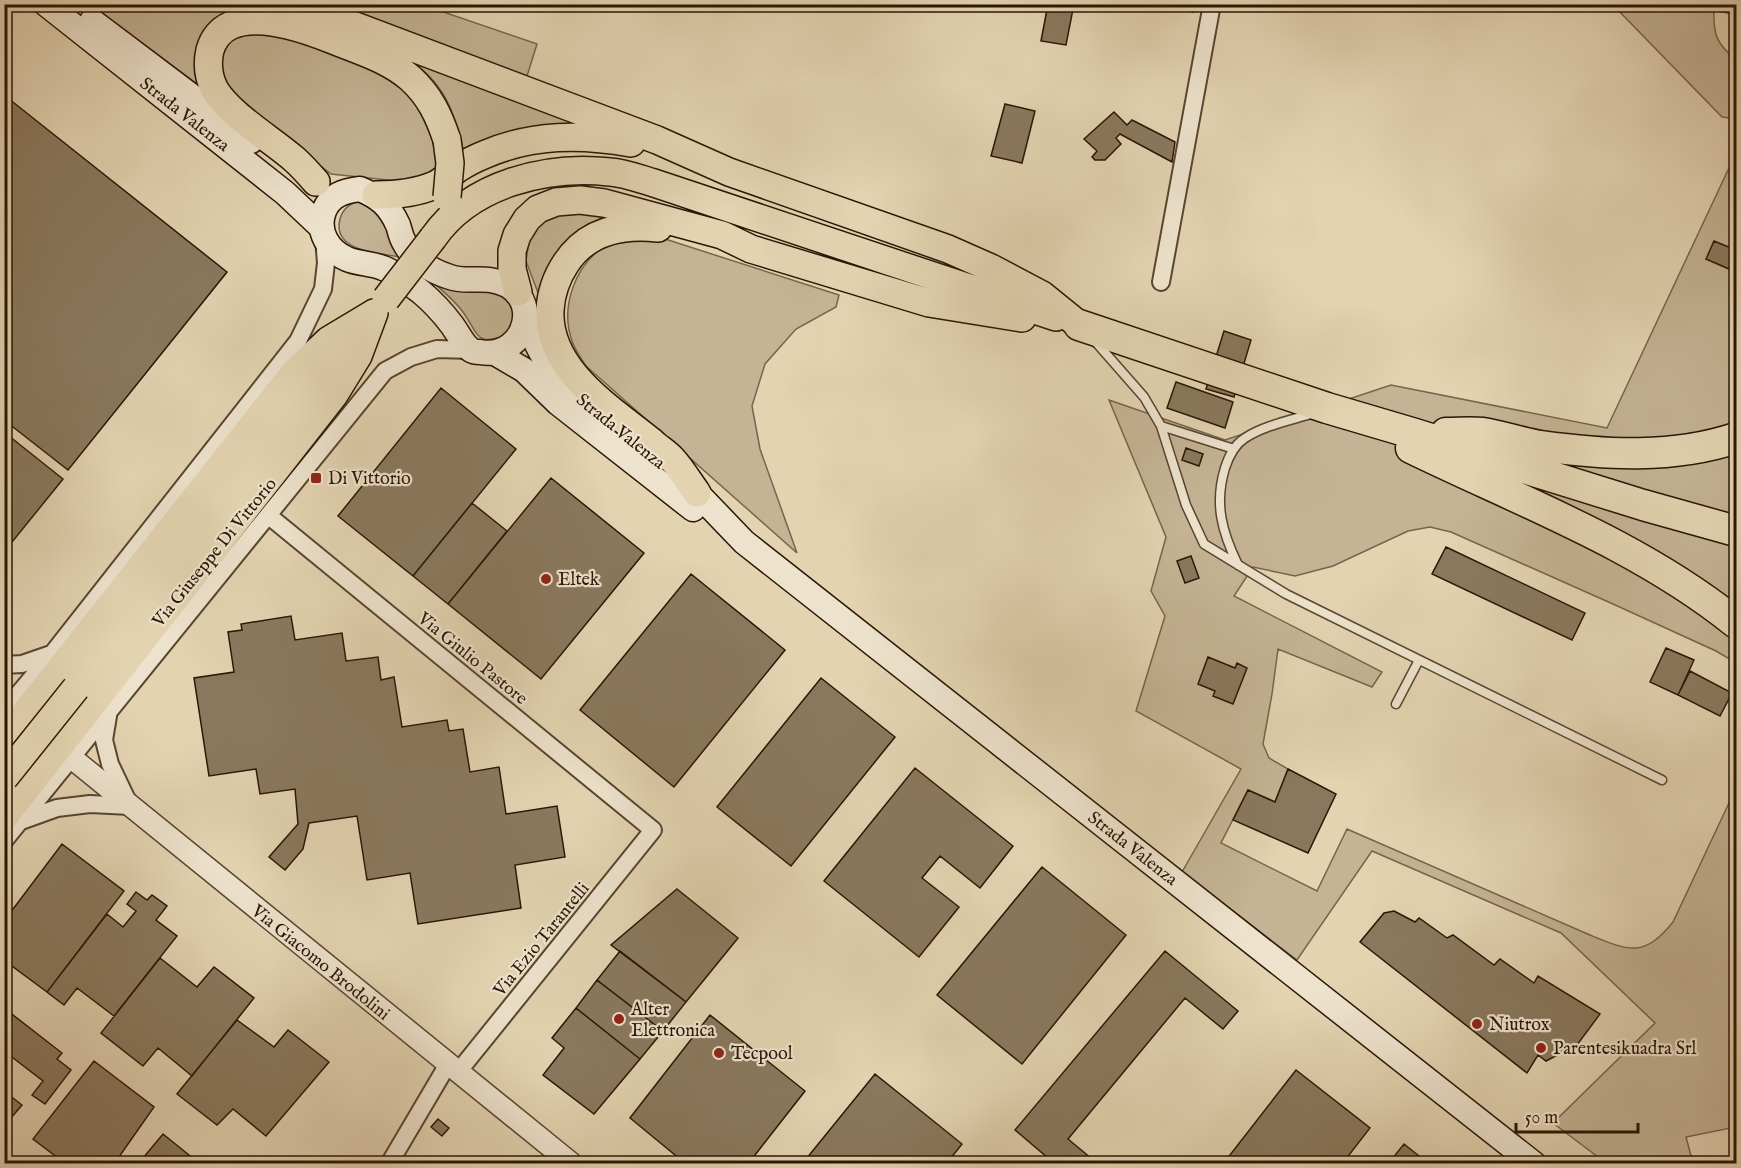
<svg xmlns="http://www.w3.org/2000/svg" width="1741" height="1168" viewBox="0 0 1741 1168" font-family="'IM FELL English',serif">
<style>
.green{fill:#c4b394;stroke:#77644c;stroke-width:1.5}
.building{fill:#8a785e;stroke:#2a1605;stroke-width:1.5}
.lines{fill:none;stroke-linecap:round;stroke-linejoin:round}
.service-casing{stroke:#584530;stroke-width:11}
.minor-casing{stroke:#584530;stroke-width:20}
.tertiary-casing{stroke:#584530;stroke-width:24}
.secondary-casing{stroke:#2a1605;stroke-width:27}
.trunk-casing{stroke:#2a1605;stroke-width:30}
.motorway-casing{stroke:#2a1605;stroke-width:33}
.service{stroke:#ede2cc;stroke-width:8}
.minor{stroke:#ede2cc;stroke-width:16}
.tertiary{stroke:#ede2cc;stroke-width:21}
.secondary{stroke:#ede2cc;stroke-width:24}
.trunk{stroke:#e3d3b1;stroke-width:27}
.motorway{stroke:#e3d3b1;stroke-width:30}
.trunk-bridge-casing{stroke:#2a1605;stroke-width:30;stroke-linecap:butt}
.trunk-bridge{stroke:#e3d3b1;stroke-width:27}
.poi-dot{fill:#8f2418;stroke:#ede2cc;stroke-width:2}
.labels{text-anchor:middle;stroke-width:4.5;stroke-linejoin:round;paint-order:stroke}
.street-label{font-size:18px;fill:#2a1605;stroke:#ede2cc}
.poi-label{font-size:18px;fill:#2a1605;stroke:#ede2cc;text-anchor:start}
</style>
<rect width="100%" height="100%" fill="#e3d3b1"/>
<filter id="stains"><feTurbulence type="fractalNoise" baseFrequency=".00333" numOctaves="4"/><feColorMatrix values="0 0 0 0 .2 0 0 0 0 .09 0 0 0 0 .02 0 0 0 .5 -.17"/></filter>
<radialGradient id="worn" r=".72"><stop offset=".6" stop-color="#630" stop-opacity="0"/><stop offset="1" stop-color="#630" stop-opacity=".3"/></radialGradient>
<path class="green" d="M151 4H237L238 11 205 90 91 5 119 6Z
M330 5H423L537 44 527 76Z
M1613 5H1736V15L1714 10C1713 35 1717 44 1736 60V119L1722 117Z
M252 26 382 66 417 93 442 166 416 183 331 174 233 98 221 76 219 63 227 38Z
M409 59 574 116 572 125 464 152C453 110 446 85 409 59Z
M1736 153V663L1716 651 1613 604 1451 532 1430 527 1408 531 1333 566 1295 576 1253 567 1234 596 1382 672 1372 687 1278 649 1272 694 1263 744 1269 758 1288 769 1275 802 1248 790 1221 843 1317 891 1347 829 1590 935C1629 951 1644 958 1673 922L1736 788V1127L1686 1137 1693 1163H1606L1553 1123 1655 1023 1561 933 1372 851 1297 960 1182 872 1241 769 1136 711 1165 616 1151 591 1166 537 1109 400 1225 440 1391 385 1607 428Z
M360 200 375 205 405 258C383 253 331 253 340 219 343 208 350 204 360 200Z
M578 212 604 216V222L540 298 526 261 529 241 538 223 558 214Z
M659 237 839 295 836 307 796 329 765 364 752 406 760 449 797 553 586 366C581 358 575 350 572 341 560 307 575 265 605 246 608 244 613 240 617 239 630 236 646 238 659 237Z
M435 284 498 292 516 306 510 334C475 347 480 336 463 312 455 301 445 293 435 284Z"/>
<path class="building" d="M1048 4H1074L1066 45 1041 41Z
M1167 4H1195L1193 12 1166 6Z
M4 95 227 272 68 470 4 420V377L10 369 4 365Z
M1005 104 1035 111 1022 163 991 156Z
M1114 112 1127 125 1132 120 1175 142 1172 162 1120 134 1116 138 1121 144 1105 160H1095L1092 157 1097 151 1084 139Z
M1714 241 1736 250V272L1706 259Z
M1224 331 1251 340 1234 397 1206 389Z
M1176 382 1233 402 1225 428 1167 408Z
M441 388 516 449 413 576 338 516Z
M4 432 63 479 4 552Z
M1186 448 1203 454 1199 466 1182 460Z
M551 478 644 553 541 679 448 604Z
M472 503 507 531 448 604 413 576Z
M1446 547 1585 613 1572 640 1432 574Z
M1191 556 1199 578 1185 583 1177 561Z
M691 574 785 650 674 787 580 710Z
M291 616 295 640 342 633 346 661 378 657 381 680 394 677 402 727 447 720 449 731 463 729 470 772 499 767 506 814 557 806 565 857 515 865 521 908 418 924 410 873 367 880 357 816 309 823 303 849 285 870 269 857 298 824 295 789 260 794 256 769 209 776 194 678 234 672 228 632 242 630 241 624Z
M1666 648 1694 660 1678 695 1650 682Z
M1208 657 1235 668 1237 663 1247 668 1233 704 1213 696 1215 691 1198 684Z
M1690 671 1732 693 1720 716 1678 695Z
M821 678 895 737 791 866 717 807Z
M915 768 1013 846 980 888 940 856 922 878 959 907 919 957 824 881Z
M1288 769 1336 794 1308 853 1233 820 1248 790 1275 802Z
M62 844 124 891 47 992 4 960V921Z
M1042 867 1126 935 1022 1064 937 995Z
M677 889 738 938 686 1002 611 945Z
M136 892 147 900 152 895 167 906 156 920 177 936 114 1016 77 988 64 1005 47 992 107 914 123 927 136 911 127 904Z
M1394 911 1415 922 1419 918 1447 938 1453 935 1494 965 1500 959 1534 983 1538 976 1600 1014 1577 1045 1546 1061 1538 1055 1527 1073 1360 942 1384 913Z
M620 951 686 1002 663 1031 597 980Z
M1165 951 1238 1011 1223 1029 1185 998 1068 1139 1098 1164H1055L1015 1130Z
M160 958 197 987 214 967 254 998 192 1076 158 1048 143 1066 101 1033Z
M597 980 663 1031 640 1059 576 1008Z
M4 1008 62 1053 57 1059 71 1070 45 1104 32 1095 43 1081 4 1051Z
M576 1008 640 1059 594 1114 543 1075 564 1048 552 1038Z
M710 1015 805 1091 748 1164H686L630 1118Z
M237 1020 274 1047 288 1030 329 1062 266 1136 233 1109 217 1125 177 1094Z
M94 1061 154 1107 114 1164H66L33 1139Z
M1296 1070 1370 1128 1342 1164H1223Z
M875 1074 962 1144 946 1164H802Z
M4 1091 22 1105 4 1126Z
M438 1119 449 1128 442 1136 431 1127Z
M163 1134 200 1164H138Z
M1404 1144 1429 1164H1388Z"/>
<g class="lines">
<g class="service-casing">
<path id="service" d="M1094 340 1144 397 1161 426 1186 505 1204 544 1286 594 1662 780
M1161 426 1234 449
M1238 565C1222 532 1214 504 1225 468 1229 456 1234 445 1245 438 1265 425 1292 420 1314 413
M1396 704 1419 660"/>
</g>
<g class="minor-casing">
<path id="minor" d="M1161 282 1212 4
M269 516 653 830 458 1072
M4 665 22 664 51 654
M4 711 52 654 298 341 323 289 326 263 324 238
M21 821 57 808 90 804 130 806 110 764 104 740 108 716
M4 841 385 371 411 357 437 349 471 350
M389 1164 448 1064"/>
</g>
<g class="tertiary-casing">
<path id="tertiary" d="M4 703 572 1164"/>
</g>
<g class="secondary-casing">
<path id="secondary" d="M46 4 285 193 321 227
M92 21 251 141
M360 189C379 197 389 205 398 225 400 231 401 237 404 242 413 260 431 271 450 277 463 282 477 278 490 280 547 288 528 361 480 352 477 352 474 352 471 350 463 345 458 333 452 325 443 313 433 302 421 292 409 283 396 273 383 268 371 263 359 264 347 259 329 251 316 232 324 211 330 195 344 191 360 189Z
M526 318C543 365 556 378 594 410
M495 353 524 370 558 403 693 509
M682 481 697 493 744 542 1534 1164"/>
</g>
<g class="trunk-casing">
<path id="trunk" d="M297 4 657 140 729 172 948 249 991 268 1042 295 1079 325
M316 182C309 174 302 166 294 159 271 139 230 115 215 90 208 77 207 63 210 50 225 0 298 26 333 40 360 51 388 59 410 78 430 96 439 116 447 140
M376 195C397 195 416 193 435 185 443 181 450 174 457 169 466 163 476 158 486 154 533 134 581 134 631 143
M658 228C622 224 587 231 566 263 556 278 551 292 550 310 547 370 610 408 652 442 658 448 667 453 673 460 682 470 689 482 697 493
M433 238C471 183 548 165 610 172 625 173 640 179 654 183L1056 317
M518 292 512 269V251L517 235 527 219 538 209 556 202 580 200 604 203 722 235 751 249 929 303 1022 318
M76 688 344 351
M4 740 294 373 329 340 374 313
M4 817 334 395 358 356 374 313"/>
</g>
<g class="motorway-casing">
<path id="motorway" d="M1079 325 1327 408 1415 434 1643 505 1736 531
M1446 433C1458 433 1471 432 1483 433 1502 436 1521 443 1541 446 1606 455 1673 459 1736 438
M1411 448C1522 502 1639 545 1736 623"/>
</g>
<use href="#service" class="service"/>
<use href="#minor" class="minor"/>
<use href="#tertiary" class="tertiary"/>
<use href="#secondary" class="secondary"/>
<use href="#trunk" class="trunk"/>
<use href="#motorway" class="motorway"/>
<g class="trunk-bridge-casing">
<path id="trunk-bridge" d="M447 140 450 163 447 197
M386 299 433 238
M4 778 76 688"/>
</g>
<use href="#trunk-bridge" class="trunk-bridge"/>
</g>
<g class="poi-dot">
<rect x="310" y="472" width="12" height="12" rx="3"/>
<circle cx="546" cy="579" r="6"/>
<circle cx="619" cy="1019" r="6"/>
<circle cx="1477" cy="1024" r="6"/>
<circle cx="1541" cy="1048" r="6"/>
<circle cx="719" cy="1053" r="6"/>
</g>
<g class="labels">
<g class="street-label">
<text transform="translate(185 114) rotate(38)" y="6">Strada Valenza</text>
<text transform="translate(621 431) rotate(39)" y="6">Strada Valenza</text>
<text transform="translate(214 552) rotate(-51)" y="6">Via Giuseppe Di Vittorio</text>
<text transform="translate(473 658) rotate(39)" y="6">Via Giulio Pastore</text>
<text transform="translate(1133 848) rotate(38)" y="6">Strada Valenza</text>
<text transform="translate(541 939) rotate(-51)" y="6">Via Ezio Tarantelli</text>
<text transform="translate(321 962) rotate(39)" y="6">Via Giacomo Brodolini</text>
</g>
<g class="poi-label">
<text x="328" y="484">Di Vittorio</text>
<text x="558" y="585">Eltek</text>
<text x="631" y="1015">Alter<tspan x="631" dy="21">Elettronica</tspan></text>
<text x="1489" y="1030">Niutrox</text>
<text x="1553" y="1054">Parentesikuadra Srl</text>
<text x="731" y="1059">Tecpool</text>
</g>
</g>
<rect width="1741" height="1168" fill="none" stroke="#e3d3b1" stroke-width="24"/>
<rect x="6" y="6" width="1729" height="1156" fill="none" stroke="#2a1605" stroke-width="3"/>
<rect x="12" y="12" width="1717" height="1144" fill="none" stroke="#2a1605" stroke-width="1.5"/>
<path d="M1516 1123v9h122v-9" fill="none" stroke="#2a1605" stroke-width="3"/>
<text x="1525" y="1123" font-size="18" fill="#2a1605" stroke="#ede2cc" stroke-width="4.5" paint-order="stroke">50 m</text>
<rect width="100%" height="100%" filter="url(#stains)"/>
<rect width="100%" height="100%" fill="url(#worn)"/>
</svg>
